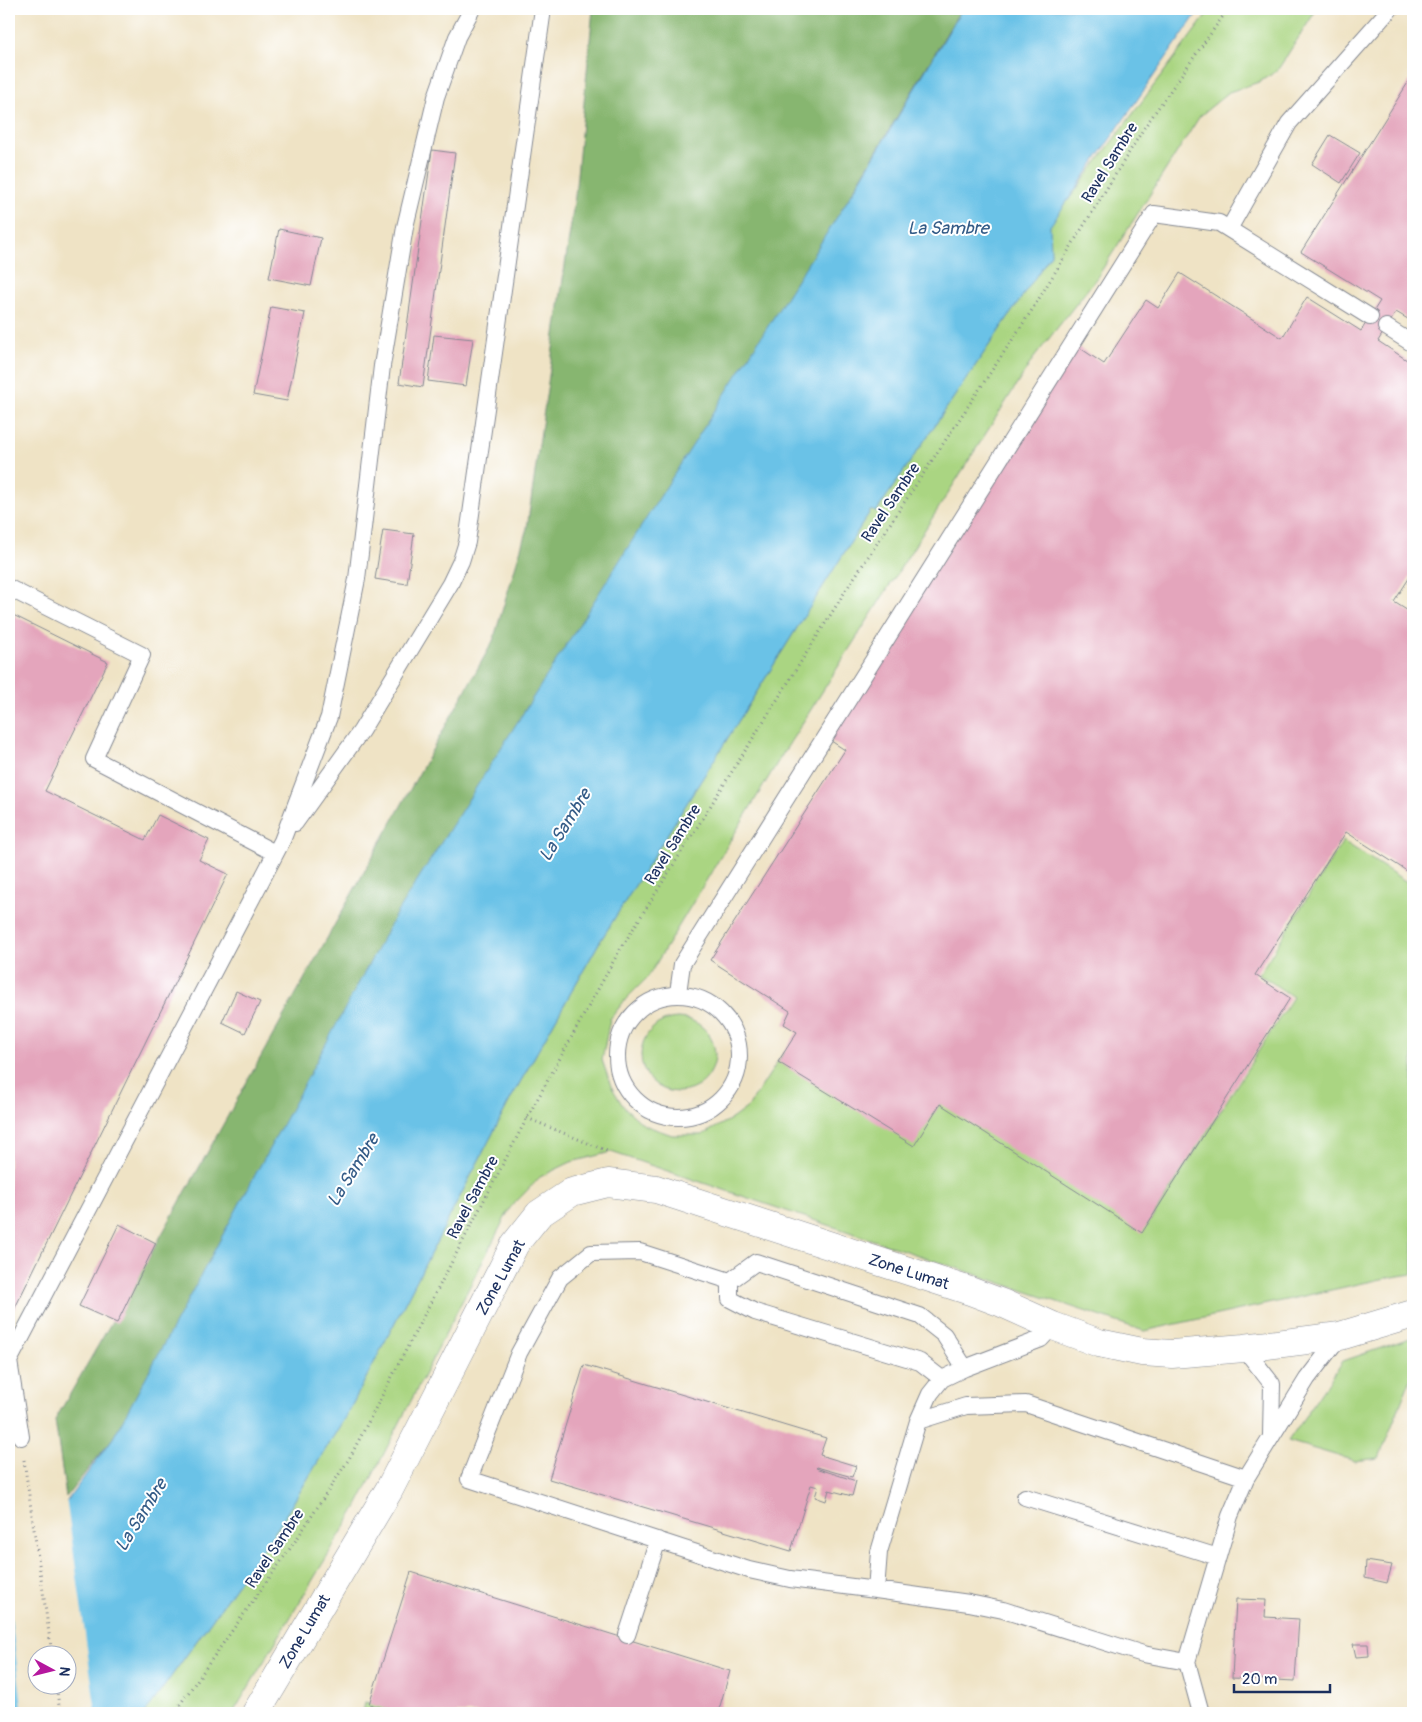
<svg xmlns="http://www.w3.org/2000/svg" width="1422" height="1722" viewBox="0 0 1422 1722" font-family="Pangolin,sans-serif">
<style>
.green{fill:#aad582;stroke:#628270}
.forest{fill:#87b670;stroke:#517267}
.water{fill:#6ac2e7;stroke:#4278a2;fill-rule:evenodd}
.pier{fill:#efe3c5;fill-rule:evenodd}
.building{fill:#e4a5bc}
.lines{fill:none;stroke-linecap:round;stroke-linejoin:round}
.service-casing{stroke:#858992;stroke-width:18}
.minor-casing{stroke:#858992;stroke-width:29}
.path{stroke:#858992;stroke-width:3;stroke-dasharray:1 4;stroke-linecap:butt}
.service{stroke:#fff;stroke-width:16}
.minor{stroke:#fff;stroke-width:28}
.labels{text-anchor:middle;stroke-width:4;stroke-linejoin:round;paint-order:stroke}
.street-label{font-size:16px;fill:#1b2f5e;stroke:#fff}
.water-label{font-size:18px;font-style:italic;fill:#335b87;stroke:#fff}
</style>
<rect width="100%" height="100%" fill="#fff"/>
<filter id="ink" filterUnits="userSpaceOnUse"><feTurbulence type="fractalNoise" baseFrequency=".02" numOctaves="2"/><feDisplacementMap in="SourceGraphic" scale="10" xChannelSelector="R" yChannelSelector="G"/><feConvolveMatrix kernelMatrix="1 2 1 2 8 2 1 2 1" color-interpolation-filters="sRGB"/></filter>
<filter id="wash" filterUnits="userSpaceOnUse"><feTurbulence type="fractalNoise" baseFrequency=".0096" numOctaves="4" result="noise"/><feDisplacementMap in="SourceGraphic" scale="20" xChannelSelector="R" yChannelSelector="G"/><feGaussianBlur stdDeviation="1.12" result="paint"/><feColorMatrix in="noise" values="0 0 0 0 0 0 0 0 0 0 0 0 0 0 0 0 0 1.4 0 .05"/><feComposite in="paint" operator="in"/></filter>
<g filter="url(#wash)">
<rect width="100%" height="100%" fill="#efe3c5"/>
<path class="green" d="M1211 9H1317L1277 71 1259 82 1229 92 1200 116 1098 276 1033 359 779 760 648 977 626 999 610 1019 602 1060 611 1086 623 1106 644 1125 672 1135H702L733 1118 749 1106 784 1052 918 1138 945 1096 1147 1226 1293 997 1259 974 1343 841 1413 886V1274L1386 1278 1144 1331 611 1152 571 1162 540 1177 510 1208 356 1508 233 1713H145L279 1526 350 1409 510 1100 599 943 871 510 876 512 1051 254 1049 226Z
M641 1055a37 37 0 1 1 74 0a37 37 0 1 1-74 0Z
M1413 1337V1373L1379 1458 1355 1461 1288 1441 1343 1361Z
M365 1702 403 1713H363Z"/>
<path class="forest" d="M593 9H961L113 1438 66 1497 55 1420 148 1259 493 641 527 528 575 196Z"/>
<path class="water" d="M962 9H1200L1050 226 1051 254 876 512 871 510 599 943 510 1100 350 1409 279 1526 145 1713H9V1580L113 1438 396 914 856 187ZM38 1654H68V1684H38Z"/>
<path class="pier" d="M66 1498 96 1713H23L9 1601V1576ZM38 1654H68V1684H38Z"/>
<g id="blocks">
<path class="building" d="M1409 81 1413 84V322L1396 312 1378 341 1413 364V572L1394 602 1413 614V875L1346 832 1255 975 1290 998 1142 1233 940 1104 914 1146 778 1062 797 1032 784 1024 790 1011 710 960 845 750 828 739 1077 346 1104 364 1146 300 1158 308 1180 273 1282 338 1307 297 1361 331 1380 301 1301 252Z
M1330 135 1360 153 1341 183 1312 164Z
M432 150 455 153 423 387 399 383Z
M279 229 321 238 311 286 269 278Z
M271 307 305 313 287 401 253 395Z
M434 335 473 339 466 386 428 381Z
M383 530 414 534 407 584 375 579Z
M9 613 108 662 45 791 145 840 158 815 209 840 199 860 228 874 9 1320Z
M236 991 260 1002 245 1033 222 1022Z
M119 1224 156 1243 117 1323 79 1306Z
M584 1365 826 1438 820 1455 856 1466 852 1477 817 1467 816 1468 856 1481 852 1496 829 1490 826 1501 815 1497 818 1487 811 1485 791 1551 549 1479Z
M1366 1561 1392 1565 1387 1583 1365 1578Z
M411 1572 730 1671 718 1713H402L369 1704Z
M1236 1599 1266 1600 1265 1617 1299 1619 1295 1681 1232 1678Z
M1353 1644H1368L1369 1656 1356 1657Z"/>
</g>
</g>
<g filter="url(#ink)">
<use href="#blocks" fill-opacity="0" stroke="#858992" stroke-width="1"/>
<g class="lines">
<g class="service-casing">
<path id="service" d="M1229 229 1289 123 1390 9
M1386 327 1413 344
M9 588 142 655 94 759 275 853
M295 823 361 731 450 584 461 561 467 542 543 9
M678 993 682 964 1154 214 1219 223 1370 317
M617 1056a61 61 0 1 1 122 0a61 61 0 1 1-122 0Z
M730 1281 640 1252 591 1253 560 1278 519 1353 469 1479 749 1570 790 1579 876 1590
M730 1281 756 1262 920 1316 944 1335 965 1368
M730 1281V1299L755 1312 920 1362 942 1379
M1053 1326 1041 1339 965 1368 942 1379 930 1394 918 1421 879 1552 876 1590 969 1603 1003 1610 1143 1654 1187 1662 1230 1516 1246 1478 1307 1379 1340 1336
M1244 1348 1272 1384 1271 1435
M918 1421 966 1406 1026 1404 1246 1478
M21 1437 9 1361 282 841 329 717 357 579 382 366 405 227 436 97 457 37 472 9
M1025 1497 1218 1557
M627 1635 658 1540
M1187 1662 1201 1713"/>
</g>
<g class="minor-casing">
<path id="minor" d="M256 1713 389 1490 515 1244 539 1214 572 1192 608 1183 656 1189 970 1291 1002 1303 1053 1326 1099 1343 1142 1352 1172 1354 1244 1348 1340 1336 1413 1314"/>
</g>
<path class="path" d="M527 1118 607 1151
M24 1460 52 1654
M56 1684 60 1713
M174 1713 296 1540 349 1459 527 1118 618 953 848 587 1030 313 1144 128 1228 9"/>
<use href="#service" class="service"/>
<use href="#minor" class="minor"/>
</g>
</g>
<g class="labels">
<g class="street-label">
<text transform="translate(1109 162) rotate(-58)" y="6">Ravel Sambre</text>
<text transform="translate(890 502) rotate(-56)" y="6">Ravel Sambre</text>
<text transform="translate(672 844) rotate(-58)" y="6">Ravel Sambre</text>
<text transform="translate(472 1197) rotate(-62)" y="6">Ravel Sambre</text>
<text transform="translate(909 1271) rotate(18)" y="6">Zone Lumat</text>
<text transform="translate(500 1277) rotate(-61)" y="6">Zone Lumat</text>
<text transform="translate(274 1548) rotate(-56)" y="6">Ravel Sambre</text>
<text transform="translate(304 1631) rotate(-59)" y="6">Zone Lumat</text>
</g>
<g class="water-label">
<text x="948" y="234">La Sambre</text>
<text transform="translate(565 825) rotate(-58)" y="6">La Sambre</text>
<text transform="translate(353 1170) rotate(-58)" y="6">La Sambre</text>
<text transform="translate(141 1515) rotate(-58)" y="6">La Sambre</text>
</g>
</g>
<rect width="1422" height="1722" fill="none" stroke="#fff" stroke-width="30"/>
<g transform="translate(52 1670) rotate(97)"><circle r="24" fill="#ffffff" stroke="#a4acbf"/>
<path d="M0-4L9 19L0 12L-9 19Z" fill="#b5179e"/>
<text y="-8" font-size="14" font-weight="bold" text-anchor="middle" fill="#1b2f5e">N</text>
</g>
<path d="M1234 1684v8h96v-8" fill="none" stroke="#1b2f5e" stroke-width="2.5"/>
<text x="1242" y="1684" font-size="15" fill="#1b2f5e" stroke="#ffffff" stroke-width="4" paint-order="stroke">20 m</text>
</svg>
